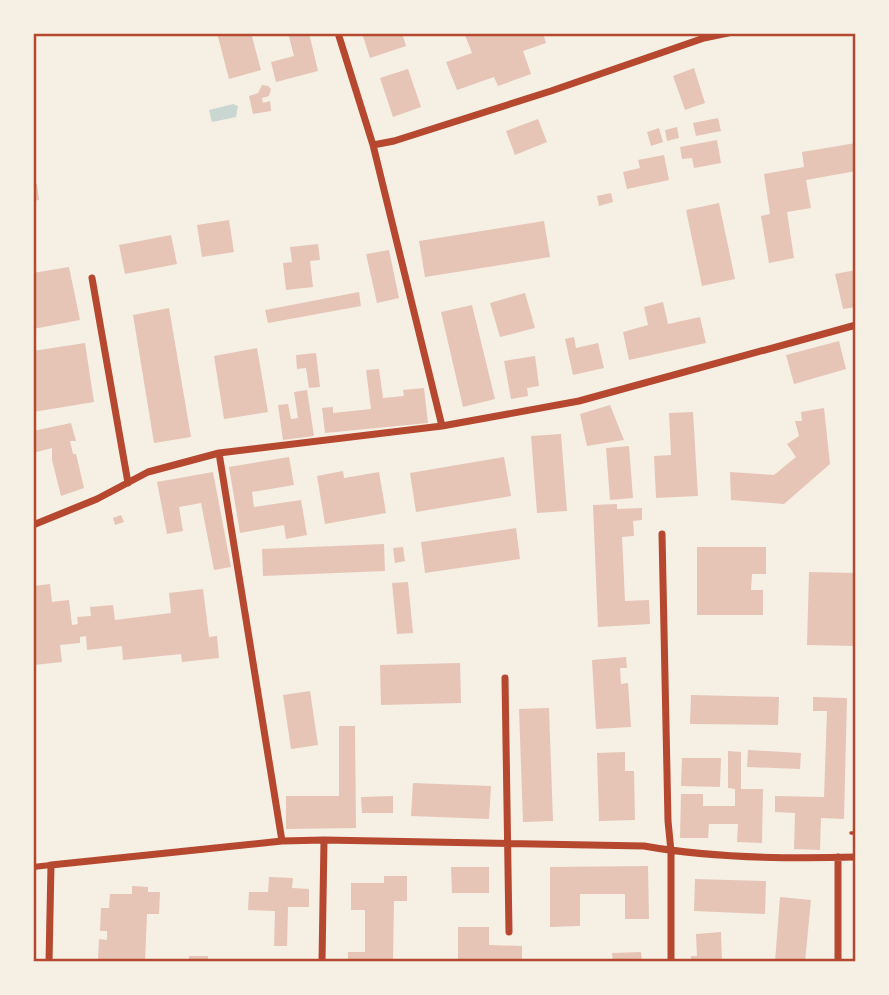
<svg xmlns="http://www.w3.org/2000/svg" width="889" height="995" viewBox="0 0 889 995" font-family="'Asap Condensed',sans-serif">
<style>
.water{fill:#c9d6d2}
.building{fill:#e6c5b7}
.lines{fill:none;stroke-linecap:round;stroke-linejoin:round}
.service{stroke:#b5482f;stroke-width:3.5}
.pedestrian{stroke:#b5482f;stroke-width:6}
.minor{stroke:#b5482f;stroke-width:7}
.neatline{fill:none;stroke:#b5482f;stroke-width:2.5}
</style>
<rect width="100%" height="100%" fill="#f6efe4"/>
<path class="water" d="M233 104 238 106 236 117 212 122 209 110Z"/>
<path class="building" d="M217 33H251L261 70 229 79Z
M288 33H309L318 71 276 82 271 62 294 56Z
M362 33H402L406 46 370 58Z
M469 33H543L546 43 523 51 531 74 498 86 494 77 457 90 446 62 472 53 465 35Z
M694 68 705 103 685 110 673 76Z
M408 69 421 107 393 117 380 78Z
M262 85 268 86 271 89 269 96 262 98 263 103 270 101 271 111 253 114 249 96 258 93Z
M718 118 721 131 696 136 693 123Z
M538 119 547 142 515 155 506 131Z
M677 127 679 138 667 141 665 130Z
M659 128 663 142 651 146 647 132Z
M717 140 721 163 694 168 692 158 682 159 680 147Z
M856 143V171L806 180 811 208 787 212 794 258 769 263 761 216 770 214 764 174 804 167 802 152Z
M664 155 669 180 627 189 623 172 640 168 638 160Z
M37 184 39 200 33 201V185Z
M611 193 613 202 599 206 597 196Z
M719 203 735 279 702 286 686 210Z
M229 220 234 252 202 257 197 225Z
M544 221 550 257 425 277 419 241Z
M171 235 177 264 125 274 119 245Z
M318 244 320 260 310 261 313 287 286 290 283 263 292 262 290 247Z
M389 250 399 298 377 303 366 254Z
M69 267 80 320 33 329V273Z
M856 270V307L843 309 835 274Z
M359 292 361 306 268 323 265 310Z
M525 293 535 328 500 337 490 303Z
M663 302 668 324 700 317 706 343 629 360 623 332 648 325 644 307Z
M472 305 495 399 463 407 441 312Z
M169 308 191 437 154 443 133 315Z
M574 337 576 348 598 343 604 368 573 375 565 339Z
M839 341 846 369 794 384 786 355Z
M85 343 94 402 33 412V351Z
M257 348 268 412 224 419 214 356Z
M316 353 320 387 309 388 306 368 297 369 296 355Z
M535 356 539 386 527 388 528 396 511 399 504 361Z
M379 369 383 398 404 396 403 390 424 388 428 423 325 433 322 408 333 407V413L371 409 366 370Z
M307 390 314 436 283 440 278 405 288 404 291 419 298 418 294 392Z
M610 405 624 440 587 446 580 414Z
M824 408 830 464 784 504 731 500 730 472 774 475 796 457 787 444 799 436 795 421H802L801 412Z
M693 412 698 496 656 498 654 456 671 455 669 413Z
M71 423 76 441H70L73 454H76L84 488 61 496 52 460V448L33 453V431Z
M561 434 567 511 537 513 531 436Z
M629 446 633 498 610 500 606 448Z
M289 457 294 485 252 492 254 507 301 500 307 535 286 539 284 525 240 533 229 467Z
M504 457 511 496 416 512 410 473Z
M343 471 344 478 379 472 386 513 325 524 317 476Z
M213 472 231 567 214 570 201 503 179 507 183 531 167 534 157 482Z
M617 504V509L642 508V520L633 521 634 536 622 537 625 601 649 600 650 624 598 627 593 505Z
M121 515 124 522 115 525 113 518Z
M516 528 520 559 425 573 421 542Z
M384 544 385 571 263 576 262 549Z
M403 547 405 561 395 563 393 548Z
M697 547H766V574H752L751 590H763V615H697Z
M809 572 856 573V646L807 645Z
M408 582 413 633 397 634 392 583Z
M50 584 52 602 69 600 72 625 78 624 77 617 91 616 90 607 113 605 115 620 171 613 169 593 203 589 209 637 217 636 219 658 182 662 181 654 123 660 122 646 87 650 86 636 80 637V643L60 645 62 662 34 665 33 586Z
M626 657 627 668H620L621 684 628 683 631 727 596 729 592 660Z
M460 663 461 703 381 705 380 665Z
M310 691 318 745 291 749 283 695Z
M691 695 779 697 778 725 690 724Z
M813 697 847 698 844 819 821 818 820 850 794 849 795 813 775 812V796L824 797 827 711H813Z
M549 708 553 821 523 822 519 709Z
M339 726H355L356 828 286 829V796H339Z
M748 750 801 753 800 769 747 767Z
M728 751 741 752V789H763L762 843 737 842 738 824H709L708 838H680L681 794H703V806H735V789L728 788Z
M625 752V771H634L635 820 599 821 597 753Z
M682 758H721L720 787 681 786Z
M413 783 491 786 489 819 411 816Z
M393 796V813H362L361 797Z
M648 866 649 919H625V894H580V926L550 927V867Z
M451 867H489V893H452Z
M384 876H407V901H394L393 962H348V952H365V910H351V883H384Z
M269 877 293 878 292 888 309 889V907H288L287 946H274L275 911 248 910 249 892H268Z
M695 879 766 881 765 914 694 911Z
M132 886 148 887V892H160L159 914H147L145 962 98 960 99 939 107 940V931H100L101 908H109L110 894H132Z
M780 897 811 900 805 962H775Z
M458 927H489V945L522 946V962H458Z
M721 932 722 962H691V956H697L696 934Z
M641 952 642 962H613L612 953Z
M189 956H208V962H189Z"/>
<g class="lines">
<path class="service" d="M851 833H856"/>
<path class="pedestrian" d="M33 867 51 865"/>
<path class="minor" d="M338 33 373 145 442 426
M373 145 394 141 551 91 704 38 728 33
M92 278 128 483
M219 453 282 841
M33 525 97 499 148 472 219 453 442 426 579 401 856 325
M662 534 668 821 671 851V962
M505 678 509 932
M838 857V962
M49 962 51 865 282 841 324 840 644 846C711 858 788 859 856 857
M322 962 324 840"/>
</g>
<rect width="889" height="995" fill="none" stroke="#f6efe4" stroke-width="70"/>
<rect x="35" y="35" width="819" height="925" class="neatline"/>
</svg>
